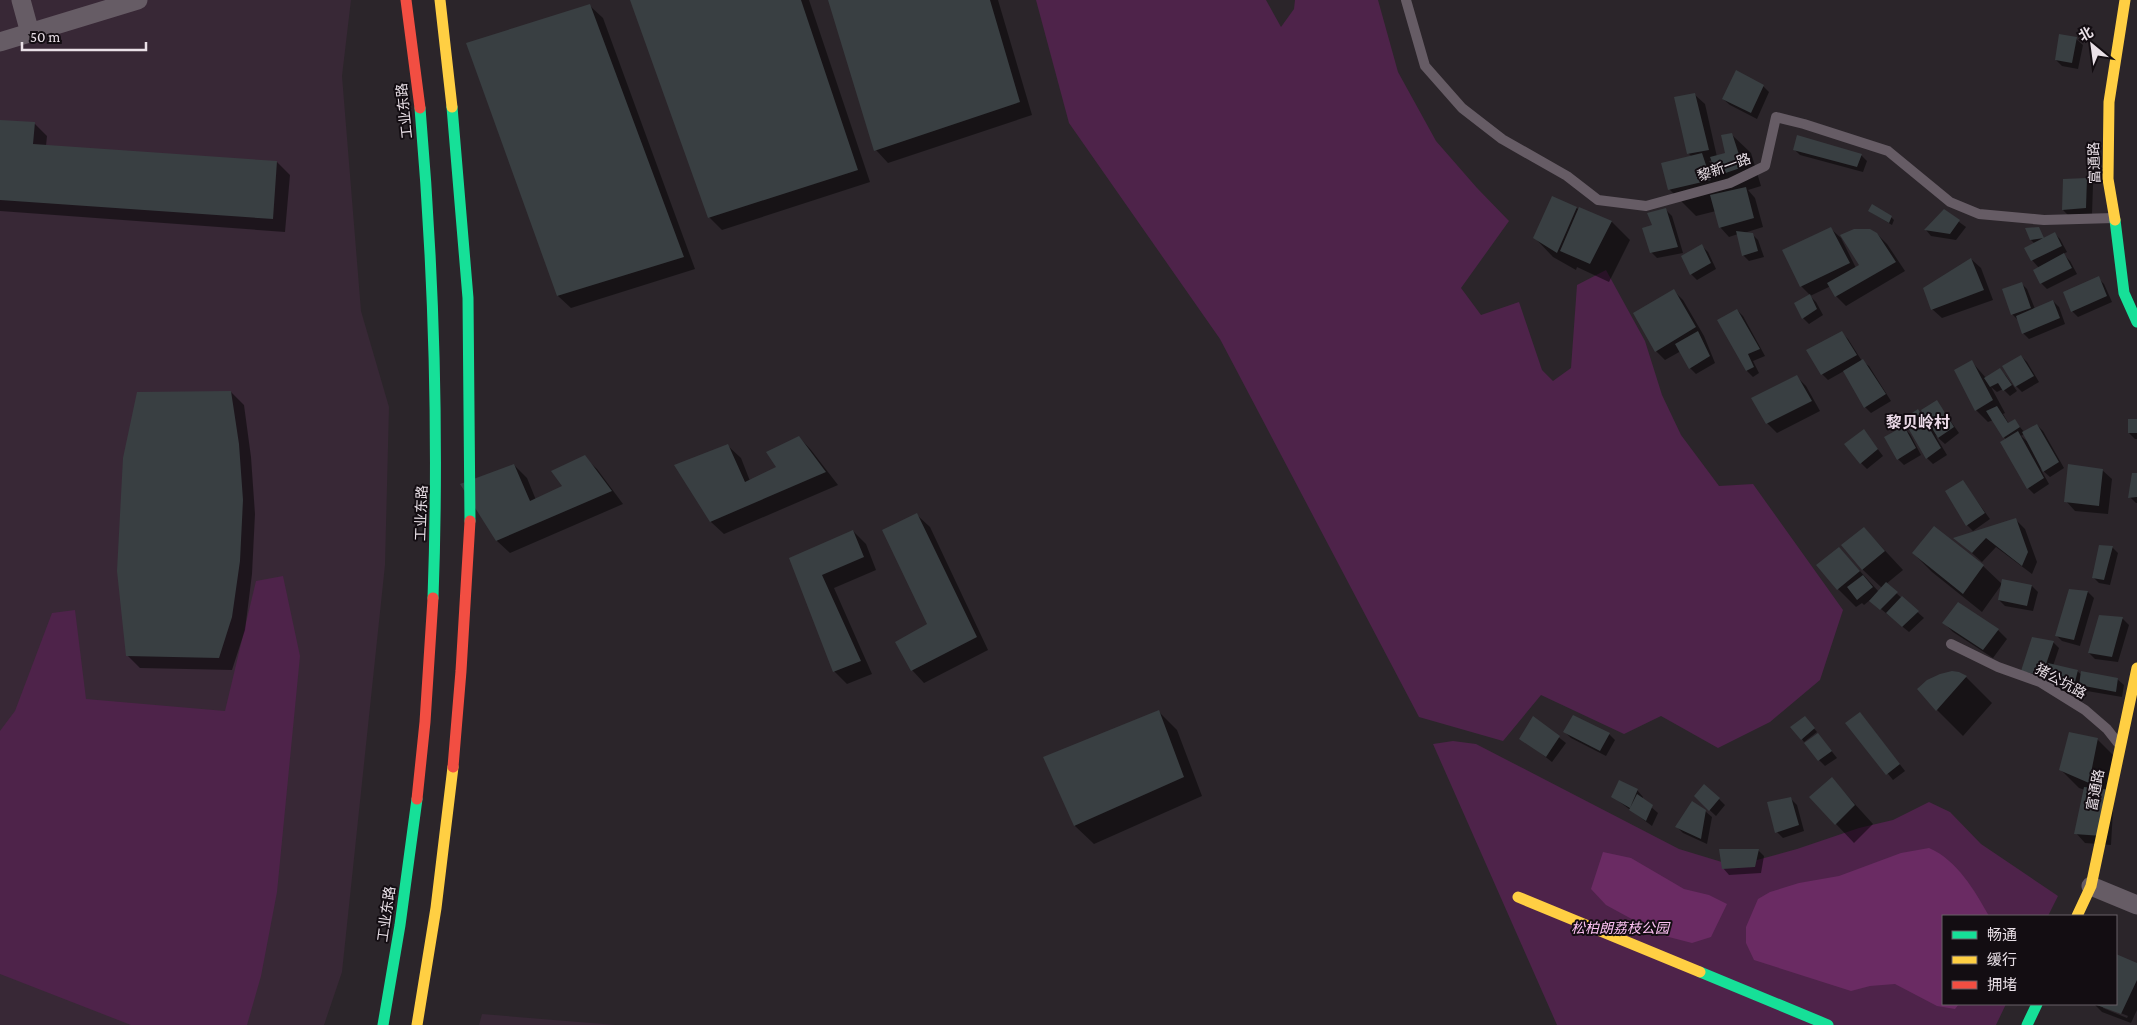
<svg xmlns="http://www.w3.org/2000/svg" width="2137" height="1025" viewBox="0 0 2137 1025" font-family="'Crimson Pro','Noto Sans SC',serif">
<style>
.built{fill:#382836}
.green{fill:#4e234a}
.water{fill:#6a2b63}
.shadow{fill:#0007;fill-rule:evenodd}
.building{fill:#393f42}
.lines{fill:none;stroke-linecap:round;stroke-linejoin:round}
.lane{stroke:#665c65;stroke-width:10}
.street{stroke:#665c65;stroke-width:19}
.fast{stroke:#16e098;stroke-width:11}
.slow{stroke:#ffcf43;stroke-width:11}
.jam{stroke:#f24e42;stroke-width:11}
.labels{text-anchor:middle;stroke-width:4;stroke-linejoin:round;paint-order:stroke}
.street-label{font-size:14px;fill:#e9e0e7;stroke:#130d12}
.park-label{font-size:14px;font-style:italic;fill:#fcc1f2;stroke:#130d12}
.quarter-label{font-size:16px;font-weight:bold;fill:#ebdae8;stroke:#130d12}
</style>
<rect width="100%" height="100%" fill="#2b252a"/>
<path class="built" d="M0 0H351L342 76 361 311 389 407 385 565 342 972 324 1025H0Z
M482 1014 616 1025H479Z"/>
<path class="green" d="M1036 0H1266L1281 27 1294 9 1295 0H1378L1398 72 1436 141 1477 188 1509 221 1461 288 1481 315 1519 302 1542 370 1553 381 1571 368 1577 285 1606 270 1645 341 1662 395 1681 435 1719 486 1753 484 1843 610 1820 680 1770 722 1718 748 1661 716 1624 734 1541 695 1503 741 1419 717 1220 339 1069 123Z
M283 576 300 656 277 892 261 976 247 1025H131L0 974V731L15 711 52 613 75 610 86 699 225 711 256 581Z
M1453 741 1476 744 1679 849 1735 866 1797 849 1859 828 1893 820 1929 802 1950 812 1981 844 2058 896 2048 916H1943V1004H2006L1996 1025H1557L1433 744Z"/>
<path class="water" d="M1929 848C1957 860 1975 891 1989 916H1943V1004H1959L1955 1009 1937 1006 1895 984 1870 986 1851 991 1754 960 1746 943V927L1758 899 1770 892 1799 883 1839 876 1901 853Z
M1603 852 1631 858 1684 889 1709 895 1727 904 1711 937 1692 943 1661 935 1606 905 1591 889Z"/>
<path class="shadow" d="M631 0H809L870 182 722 230 709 217Z
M829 0H998L1032 115 888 163 876 150Z
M590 6 603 18 695 269 571 308 558 296 467 44Z
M2076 39 2083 45 2078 69 2062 66 2056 60Z
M1763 86 1769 92 1757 119 1730 105 1723 99Z
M1695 95 1705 104 1717 157 1727 154 1732 135 1751 153 1761 186 1748 190 1755 198 1763 227 1744 233 1752 234 1758 240 1764 257 1749 261 1743 255 1738 234 1729 237 1720 227 1716 211 1696 216 1670 190 1663 164 1692 157 1688 153ZM1713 160 1715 168 1709 161Z
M0 121 35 124 47 136 46 146 277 162 290 175 285 232 0 211Z
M1794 149 1861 155 1867 161 1863 172 1800 155Z
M2087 179 2093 185 2092 214 2069 216 2063 210Z
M1576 208 1612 222 1630 240 1609 282 1577 267 1576 270 1553 257 1535 238Z
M1666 210 1672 216 1683 253 1657 258 1651 252 1653 226Z
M1944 211 1966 227 1956 240 1931 236 1926 230Z
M1872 213 1891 217 1894 220 1892 225Z
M2038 228 2044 239 2054 233 2060 239 2067 252 2063 254 2070 261 2077 274 2047 289 2041 283 2035 270 2039 268 2032 260 2035 244 2031 240Z
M1831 229 1841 238 1856 268 1861 265 1877 234 1887 244 1905 271 1846 306 1836 296 1831 286 1810 296 1816 302 1823 315 1809 324 1803 318 1810 295 1801 286 1784 251Z
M1702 246 1708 252 1716 269 1697 280 1691 274Z
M1971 259 1981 268 1993 300 1942 318 1932 309Z
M2098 278 2104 284 2112 302 2078 317 2072 311Z
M2021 283 2027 289 2035 309 2053 301 2059 307 2065 324 2029 339 2023 333 2019 321 2012 314Z
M1673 290 1683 300 1704 336 1715 363 1696 374 1690 368 1681 351 1665 360 1656 351Z
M1737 310 1743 316 1765 356 1753 361 1759 373 1753 377 1747 371 1719 320Z
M1842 333 1848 339 1862 361 1869 366 1891 401 1871 413 1865 407 1844 371 1828 380 1822 374Z
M2021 356 2027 362 2039 382 2022 392 2016 386Z
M1972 362 1986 378 2000 370 2006 376 2017 391 2010 396 2003 389 1997 392 1991 387 2005 413 2003 414 2009 424 2015 421 2024 432 2037 425 2043 431 2064 468 2050 477 2040 468 2049 484 2034 494 2028 488 2006 440 1993 420 1988 422 1976 410ZM2024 434 2028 442 2021 436Z
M1796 376 1806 386 1820 411 1777 433 1767 423 1753 398Z
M231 392 244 405 251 457 255 514 252 574 245 630 232 670 140 668 127 655Z
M1937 402 1959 433 1945 444 1935 435 1947 455 1933 464 1927 458 1918 411 1928 421Z
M2137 420V439H2135L2129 433Z
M1904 428 1910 434 1921 455 1904 465 1898 459 1885 438Z
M1864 431 1883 456 1867 469 1861 463Z
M799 437 811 450 838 485 724 534 711 522 676 466 728 446 741 458 750 481 778 468Z
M584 457 597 469 623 504 510 553 497 541 462 485 514 465 527 478 536 500 564 487Z
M2102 470 2112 479 2108 514 2075 511 2066 501Z
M2137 474V503H2136L2130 497Z
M1963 482 1990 519 1973 531 1967 525Z
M917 515 930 527 988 650 924 683 912 670 929 625Z
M2016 520 2025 529 2037 562 2032 574 1996 547 1982 562 1956 539Z
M1864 528 1903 570 1886 584 1924 618 1909 632 1870 600 1864 605 1862 603 1856 607 1838 589 1839 548 1879 592 1882 588 1862 569Z
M853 531 866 544 876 570 834 588 872 674 847 684 834 671 791 559Z
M2112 547 2118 553 2110 585 2099 583 2093 577Z
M1913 553 1983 566 2002 584 1982 612 1932 572Z
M2003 581 2032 586 2038 592 2033 611 2005 606 1999 600Z
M2070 590 2088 592 2094 598 2080 646 2062 641 2056 635Z
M2100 616 2123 619 2129 625 2118 662 2095 659 2089 653Z
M1944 623 1998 630 2007 639 1993 658 1953 632Z
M2053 642 2059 648 2053 666 2077 671 2082 675 2117 679 2124 685 2122 697 2087 691 2081 686 2079 696 2049 689 2022 671Z
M1958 673 1966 677 1992 703 1963 736 1937 710Z
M1158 711 1177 730 1202 796 1094 844 1075 826 1045 758Z
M1860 713 1905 771 1893 780 1847 723Z
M1534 718 1566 743 1552 762 1521 738Z
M1807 720 1817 732 1804 742 1802 739Z
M1565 732 1609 734 1615 740 1606 756 1571 738Z
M1818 734 1837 758 1825 766 1819 760Z
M2097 739 2116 758 2111 845 2085 843 2076 833 2085 790 2079 788 2060 769Z
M1832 779 1873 824 1854 843 1836 824Z
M1637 790 1643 797 1642 799 1658 813 1652 826 1613 797Z
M1790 798 1797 805 1804 831 1783 838 1777 832Z
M1719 799 1725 805 1716 816 1701 802Z
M1705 811 1712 817 1707 844 1683 833 1677 827Z
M1758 850 1764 856 1761 873 1729 875 1723 868Z
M2116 955 2137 964V1010L2131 1023 2102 1012 2094 1004H2116ZM2103 1006 2128 1016 2127 1018 2103 1008Z"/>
<path class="building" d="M630 0H801L858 170 708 218Z
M828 0H990L1020 102 874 151Z
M590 4 684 257 557 296 466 43Z
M2059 34 2077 37 2072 63 2055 60Z
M1736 70 1764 85 1751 113 1722 99Z
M1695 93 1709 150 1687 154 1674 97Z
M0 120 35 122 33 144 277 161 273 219 0 200Z
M1732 133 1743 167 1717 176 1710 157 1725 153 1721 135Z
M1797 135 1862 154 1857 167 1793 150Z
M1702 153 1711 180 1668 190 1661 163Z
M2087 178 2086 208 2062 210 2063 179Z
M1746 187 1754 218 1719 228 1710 195Z
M1552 196 1577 207 1557 253 1533 238Z
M1872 204 1892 216 1889 223 1868 211Z
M1579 207 1612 221 1590 264 1560 251Z
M1666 208 1678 247 1650 253 1642 228 1652 225 1647 213Z
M1944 209 1960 220 1950 234 1924 230Z
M1831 227 1850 263 1800 287 1782 250Z
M2039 227 2044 238 2030 240 2025 228Z
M1854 229H1870L1877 233 1896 262 1835 297 1827 283 1859 265 1840 235Z
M1736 231 1753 233 1758 251 1742 256Z
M2055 232 2062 246 2031 261 2024 248Z
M1702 244 1711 263 1690 275 1681 256Z
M2064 253 2072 268 2040 284 2033 270Z
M1971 258 1984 290 1931 310 1923 288Z
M2099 276 2107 296 2071 312 2063 292Z
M2022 282 2031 308 2011 315 2002 289Z
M1674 289 1696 327 1655 352 1633 313Z
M1810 294 1817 309 1802 319 1794 303Z
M2053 300 2060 318 2022 334 2016 316Z
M1737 309 1760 349 1748 354 1754 367 1746 371 1717 320Z
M1698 331 1710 356 1689 369 1675 344Z
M1842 331 1857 355 1821 375 1806 350Z
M2021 355 2034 376 2015 387 2002 366Z
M1863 359 1886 394 1864 408 1843 371Z
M1972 360 1993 400 1975 411 1954 370Z
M2000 368 2012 385 2003 391 1998 383 1990 387 1984 378Z
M1797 375 1812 401 1766 424 1751 398Z
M231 391 239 444 243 500 240 561 232 617 219 658 126 656 117 571 123 458 137 392Z
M1937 400 1954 427 1938 438 1921 410Z
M1997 406 2008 423 2015 419 2020 427 2003 438 1986 411Z
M1918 409 1941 448 1926 459 1903 419Z
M2128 419H2137V433H2128Z
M2037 424 2059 462 2043 472 2022 432Z
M1904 426 1916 448 1897 460 1884 437Z
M1864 429 1878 449 1860 464 1844 444Z
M2018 431 2044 478 2027 489 2000 442Z
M799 436 826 472 710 522 674 465 728 444 745 482 776 467 766 452Z
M585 455 612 491 496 541 460 484 514 464 530 501 562 486 551 471Z
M2068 464 2103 469 2099 506 2064 502Z
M2132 473H2137V497L2128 498Z
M1963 480 1985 513 1966 526 1945 491Z
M917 513 977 637 911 671 895 642 927 624 882 530Z
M2016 518 2028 552 2022 566 1986 538 1972 553 1953 538Z
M1934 526 1984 565 1963 594 1912 553Z
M1864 527 1885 551 1862 570 1841 545Z
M853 530 864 557 822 575 861 661 833 672 789 558Z
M2099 545 2113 546 2104 580 2092 578Z
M1839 547 1860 571 1837 590 1816 565Z
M1863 575 1873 587 1857 600 1847 587Z
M2002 579 2032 585 2027 606 1998 600Z
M1886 582 1898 592 1880 610 1869 601Z
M2069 589 2088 591 2074 640 2055 636Z
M1902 596 1919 611 1902 627 1886 613Z
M1958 602 1999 629 1983 650 1942 623Z
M2099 615 2123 617 2112 657 2088 653Z
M2032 637 2054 641 2042 676 2021 671Z
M2048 663 2078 670 2073 690 2042 683Z
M1952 671 1959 672 1967 676 1936 711 1917 689 1927 680 1940 674Z
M2081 671 2118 678 2116 692 2079 685Z
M1159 710 1184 777 1074 826 1043 757Z
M1860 712 1900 764 1886 775 1845 723Z
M1573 715 1610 733 1600 751 1563 732Z
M1533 716 1560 736 1546 757 1519 739Z
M1805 716 1815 728 1801 740 1790 727Z
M2069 732 2098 738 2089 783 2059 770Z
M1818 733 1832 751 1818 761 1804 743Z
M1832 777 1855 805 1835 825 1809 797Z
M1619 780 1638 789 1630 808 1611 797Z
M1704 784 1720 798 1709 811 1694 796Z
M2084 787 2111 790 2102 836 2074 834Z
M1637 794 1653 805 1646 821 1629 810Z
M1791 797 1799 825 1775 833 1767 802Z
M1692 801 1706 810 1701 839 1675 827Z
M1719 849H1759L1755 867 1722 869Z
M2116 954 2137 963V980L2121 1014 2094 1004H2116Z"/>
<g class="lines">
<path class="lane" d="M1406 0 1425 66 1462 108 1502 139 1567 176 1598 200 1646 206 1730 183 1765 166 1776 117 1804 124 1888 151 1950 202 1979 214 2044 220 2114 218
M1951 644 1998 667 2040 682 2085 710 2107 729 2118 743"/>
<path class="street" d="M21 0 30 33
M0 42 138 0
M2091 886 2137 905"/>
<path class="fast" d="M452 107 468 298 470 521
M420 108C434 272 439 434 433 598
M2115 220 2124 293 2137 322
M1700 972 1828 1025
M383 1025 400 925 417 799
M2027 1025 2037 1004"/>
<path class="slow" d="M440 0 452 107
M2115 220 2108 179 2109 102 2125 0
M1518 897 1700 972
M2077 916 2091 886 2137 668
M417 1025 436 908 453 767"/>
<path class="jam" d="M406 0 420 108
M453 767 461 671 470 521
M417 799 425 722 433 598"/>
</g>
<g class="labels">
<g class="street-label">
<text transform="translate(404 111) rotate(-96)" y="5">工业东路</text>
<text transform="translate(2094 163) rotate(-92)" y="5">富通路</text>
<text transform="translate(1724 167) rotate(-20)" y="5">黎新一路</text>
<text transform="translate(421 513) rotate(-88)" y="5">工业东路</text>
<text transform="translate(2061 681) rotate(29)" y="5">猪公坑路</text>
<text transform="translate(2095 790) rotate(-79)" y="5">富通路</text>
<text transform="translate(386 914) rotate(-82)" y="5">工业东路</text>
</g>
<g class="park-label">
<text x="1620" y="933">松柏朗荔枝公园</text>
</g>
<g class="quarter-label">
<text x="1918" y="428">黎贝岭村</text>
</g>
</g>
<rect x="1942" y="915" width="175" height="90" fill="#130d12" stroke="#696167"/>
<rect x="1952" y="931" width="25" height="8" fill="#16e098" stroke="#696167"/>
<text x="1987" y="940" font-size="15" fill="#e9e0e7">畅通</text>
<rect x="1952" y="956" width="25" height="8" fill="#ffcf43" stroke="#696167"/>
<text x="1987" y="965" font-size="15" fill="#e9e0e7">缓行</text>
<rect x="1952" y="981" width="25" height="8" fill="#f24e42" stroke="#696167"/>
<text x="1987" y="990" font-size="15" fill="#e9e0e7">拥堵</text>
<g transform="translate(2092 45) rotate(331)" stroke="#130d12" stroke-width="4" paint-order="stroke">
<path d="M0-4L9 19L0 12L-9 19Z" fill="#e9e0e7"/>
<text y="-8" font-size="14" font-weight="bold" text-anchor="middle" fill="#e9e0e7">北</text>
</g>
<path d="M22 42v8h124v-8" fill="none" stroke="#e9e0e7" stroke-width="2.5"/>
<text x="30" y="42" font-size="15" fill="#e9e0e7" stroke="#130d12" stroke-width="4" paint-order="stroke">50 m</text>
</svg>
